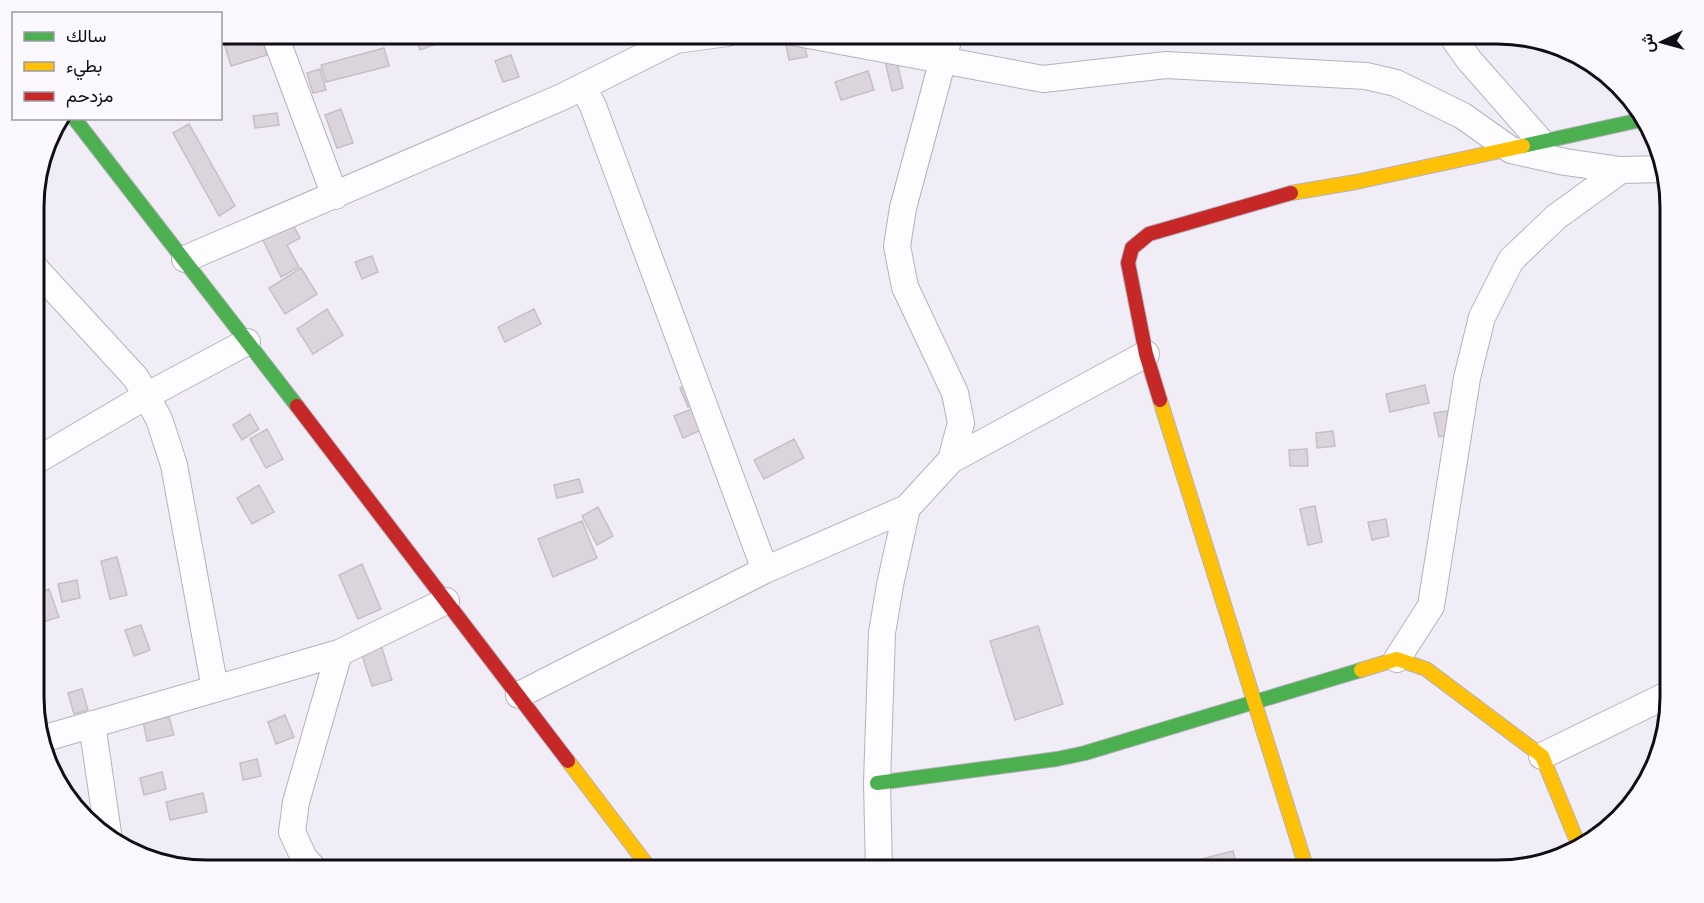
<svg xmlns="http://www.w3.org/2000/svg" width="1704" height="903" viewBox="0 0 1704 903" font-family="Literata,Vazirmatn,serif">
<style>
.building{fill:#dcd4dc;stroke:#c6bfc6;stroke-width:1.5}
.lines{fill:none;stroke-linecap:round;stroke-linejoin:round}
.street-casing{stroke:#b6b2bc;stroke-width:28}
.fast-casing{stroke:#b6b2bc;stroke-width:16}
.slow-casing{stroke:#b6b2bc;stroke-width:16}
.jam-casing{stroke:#b6b2bc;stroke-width:16}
.street{stroke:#fdfcfe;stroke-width:26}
.fast{stroke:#4caf50;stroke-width:14}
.slow{stroke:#ffc107;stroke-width:14}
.jam{stroke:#c62828;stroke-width:14}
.rim{fill:none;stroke:#110d16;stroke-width:3}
</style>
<rect width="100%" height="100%" fill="#f1edf7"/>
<path class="building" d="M221 33H261L267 55 231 66Z
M414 33H432L436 44 420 50Z
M803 36 807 57 789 60 785 40Z
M384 48 389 66 326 82 321 65Z
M511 55 519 77 503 82 495 61Z
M896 58 903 88 892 91 885 61Z
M320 69 326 90 313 93 307 73Z
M868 71 874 90 841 100 835 82Z
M341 109 353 143 337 148 325 115Z
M277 113 279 125 255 128 253 116Z
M189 124 235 206 219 216 173 133Z
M292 223 300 238 287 245 299 267 281 277 262 238Z
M372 256 378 272 362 279 355 262Z
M301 268 317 294 285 314 269 288Z
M327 309 343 335 313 354 297 329Z
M534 309 541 324 505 342 498 327Z
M690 383 699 402 688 407 680 388Z
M1425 385 1429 403 1390 412 1386 394Z
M702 405 710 426 683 438 674 416Z
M1447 411 1452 434 1439 437 1434 413Z
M250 414 259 429 242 440 233 425Z
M267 429 283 459 266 468 250 439Z
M1333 431 1335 446 1317 448 1316 433Z
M794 439 804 458 764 479 754 460Z
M1307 449 1308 466H1290L1289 450Z
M579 479 583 492 557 498 554 485Z
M259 485 274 512 252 524 237 498Z
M1315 506 1322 542 1308 545 1300 509Z
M598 507 613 536 597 545 582 516Z
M1386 519 1389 536 1372 540 1368 522Z
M582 521 597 558 553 577 538 539Z
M117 557 127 595 110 599 101 561Z
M362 564 381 609 358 619 339 575Z
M77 580 80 598 62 602 58 584Z
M49 589 59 617 36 624 34 606 43 603 39 593Z
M141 625 150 650 134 656 125 630Z
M1038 626 1063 704 1015 720 990 641Z
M380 642 392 680 372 686 360 649Z
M82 689 88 710 74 714 68 693Z
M285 715 294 737 276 744 268 722Z
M169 717 174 735 147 741 143 722Z
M257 759 261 776 243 780 240 763Z
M162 772 166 789 144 795 140 778Z
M203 793 207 812 170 820 166 802Z
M1233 851 1238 870H1197L1194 861Z"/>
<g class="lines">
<g class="street-casing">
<path id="street" d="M274 33 335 196
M798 33 1043 79 1166 65 1366 76 1396 83 1463 116 1511 150 1565 162 1621 170 1664 169
M950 33 903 208 897 246 905 287 955 393 961 423 951 460
M1450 33 1469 60 1542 143
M583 87 593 106 765 570
M185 259 562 97 676 40 727 33
M34 267 136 378 159 419 174 465 215 689
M34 462 146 396 247 342
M1397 659 1431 606 1467 378 1482 317 1511 260 1556 217 1621 170
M519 695 765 570 907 508 951 460 1146 354
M92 724 108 833
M42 739 339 653 446 601
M1542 756 1671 693
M315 870 304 858 292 832 296 802 339 653
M879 870 877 783 882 633 890 585 907 508"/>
</g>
<g class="fast-casing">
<path id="fast" d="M74 118 297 406
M1523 146 1645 119
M877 783 1057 759 1085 753 1361 670"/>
</g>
<g class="slow-casing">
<path id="slow" d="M1291 193 1356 182 1523 146
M1160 400 1307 870
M1361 670 1397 659 1426 669 1542 756 1579 846
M568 761 651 870"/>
</g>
<g class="jam-casing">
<path id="jam" d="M1160 400 1146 354 1128 263 1132 248 1149 234 1291 193
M297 406 568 761"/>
</g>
<use href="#street" class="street"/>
<use href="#fast" class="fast"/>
<use href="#slow" class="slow"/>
<use href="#jam" class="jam"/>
</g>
<path d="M0 0H1704V903H0ZM207 44H1497A163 163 0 0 1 1660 207V697A163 163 0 0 1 1497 860H207A163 163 0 0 1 44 697V207A163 163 0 0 1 207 44Z" fill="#fbf9ff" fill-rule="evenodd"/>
<path class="rim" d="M207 44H1497A163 163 0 0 1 1660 207V697A163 163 0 0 1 1497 860H207A163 163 0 0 1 44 697V207A163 163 0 0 1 207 44Z"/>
<rect x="12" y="12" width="210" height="108" fill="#fbf9ff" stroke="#9d9ba2" stroke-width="1.5"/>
<rect x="24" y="32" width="30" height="9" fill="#4caf50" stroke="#9d9ba2" stroke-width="1.5"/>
<text x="66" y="42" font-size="18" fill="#110d16">سالك</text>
<rect x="24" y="62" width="30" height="9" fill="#ffc107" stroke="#9d9ba2" stroke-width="1.5"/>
<text x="66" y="72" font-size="18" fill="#110d16">بطيء</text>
<rect x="24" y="92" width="30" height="9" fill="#c62828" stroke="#9d9ba2" stroke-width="1.5"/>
<text x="66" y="102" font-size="18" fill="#110d16">مزدحم</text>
<g transform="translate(1662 42) rotate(265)" stroke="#fbf9ff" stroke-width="4.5" paint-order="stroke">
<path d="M0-4.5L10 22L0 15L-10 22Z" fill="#110d16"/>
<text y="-9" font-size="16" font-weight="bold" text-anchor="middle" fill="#110d16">ش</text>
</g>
</svg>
